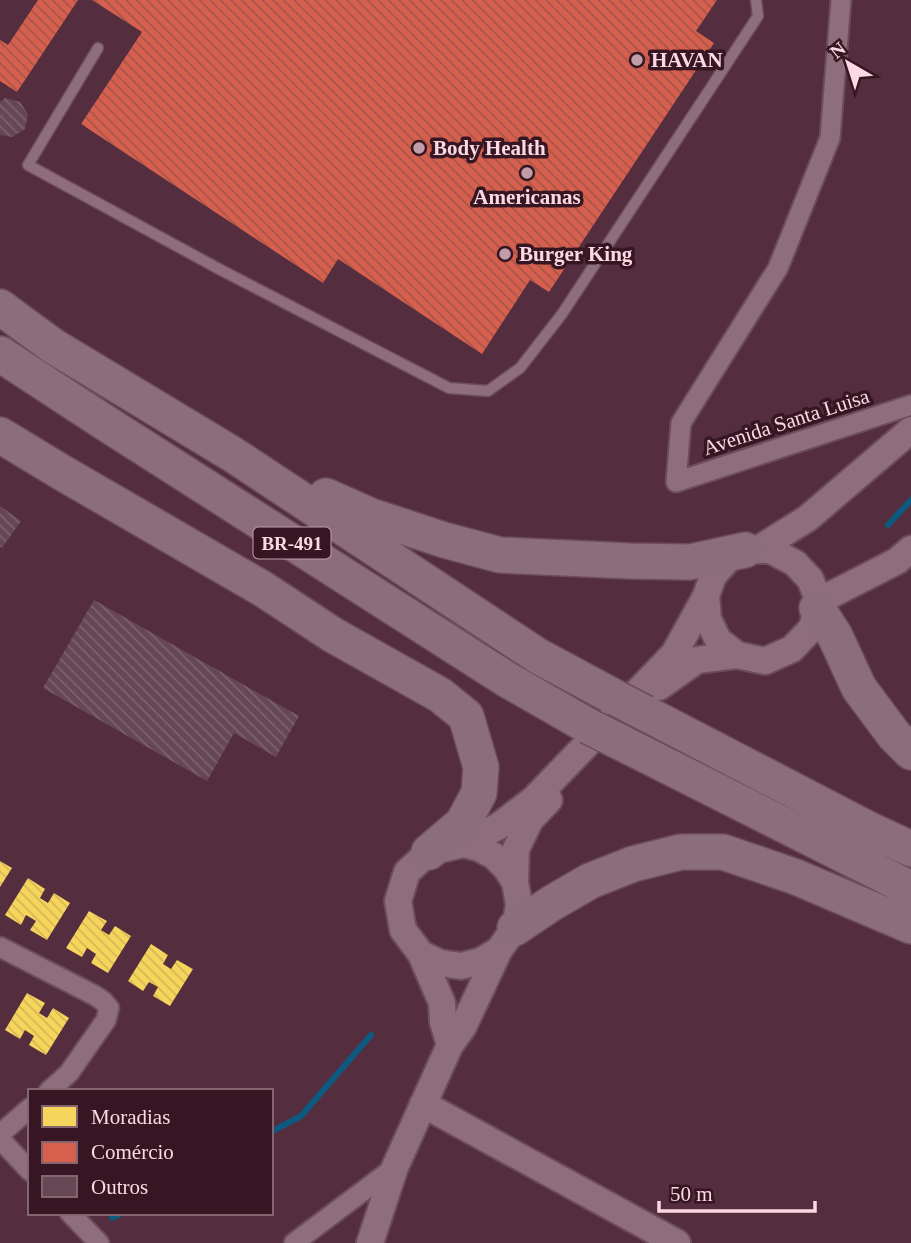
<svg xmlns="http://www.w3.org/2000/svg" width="911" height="1243" viewBox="0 0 911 1243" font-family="Georgia,serif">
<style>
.homes{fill:url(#homes-back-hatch)}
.shops{fill:url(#shops-back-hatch)}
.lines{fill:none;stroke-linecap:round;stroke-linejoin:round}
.stream{stroke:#0e597f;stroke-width:6}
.building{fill:url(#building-back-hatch)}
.lane-casing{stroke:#6d4c5a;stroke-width:13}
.street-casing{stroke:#6d4c5a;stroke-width:23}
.secondary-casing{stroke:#6d4c5a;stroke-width:30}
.highway-casing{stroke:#6d4c5a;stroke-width:38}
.lane{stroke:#8d6e7a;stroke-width:10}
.street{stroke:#8d6e7a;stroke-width:19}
.secondary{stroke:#8d6e7a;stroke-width:26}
.highway{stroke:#8c6d7a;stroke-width:35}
.highway-bridge-casing{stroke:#6d4c5a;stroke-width:38;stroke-linecap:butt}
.highway-bridge{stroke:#8c6d7a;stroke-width:35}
.poi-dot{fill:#c19ca9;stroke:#361622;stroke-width:2.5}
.labels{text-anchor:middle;stroke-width:7;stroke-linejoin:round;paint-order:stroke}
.shield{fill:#361622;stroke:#c19ea9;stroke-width:2}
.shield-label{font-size:19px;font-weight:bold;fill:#fcd8e3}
.poi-label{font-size:21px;font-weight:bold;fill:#fcd8e3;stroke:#361622;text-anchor:start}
.street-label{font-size:21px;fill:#fcd8e3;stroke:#361622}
</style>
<defs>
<pattern id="homes-back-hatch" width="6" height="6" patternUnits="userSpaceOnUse" patternTransform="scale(1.75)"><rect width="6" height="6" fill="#f6d55c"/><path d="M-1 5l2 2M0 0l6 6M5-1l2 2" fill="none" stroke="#d4b757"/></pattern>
<pattern id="shops-back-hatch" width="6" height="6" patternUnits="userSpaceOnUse" patternTransform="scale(1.75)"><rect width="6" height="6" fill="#d6604d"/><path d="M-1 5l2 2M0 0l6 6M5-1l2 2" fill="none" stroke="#a6554a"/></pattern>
<pattern id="building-back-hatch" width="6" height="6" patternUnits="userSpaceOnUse" patternTransform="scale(1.75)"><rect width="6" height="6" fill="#664754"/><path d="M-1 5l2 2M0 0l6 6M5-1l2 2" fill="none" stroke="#7d616c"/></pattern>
</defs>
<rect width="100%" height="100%" fill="#542d3e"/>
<path class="homes" d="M0 861 12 868 0 887Z
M28 878 45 889 40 898 48 903 54 893 70 903 47 940 30 930 36 921 26 915 21 925 5 915Z
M89 911 107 921 101 930 109 935 115 926 131 936 108 973 91 963 96 954 87 948 82 957 66 948Z
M151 944 168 955 163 964 171 969 177 960 193 969 170 1006 153 996 158 987 149 982 143 991 128 981Z
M27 993 45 1003 39 1013 47 1018 53 1008 69 1018 46 1055 29 1045 34 1036 25 1030 20 1039 5 1030Z"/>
<path class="shops" d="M38 0H78L17 92 0 81V40L8 45Z
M92 0H717L696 31 714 43 549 292 530 280 482 354 338 259 323 283 81 124 142 32Z"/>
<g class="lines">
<path class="stream" d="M888 525 911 500
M271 1132 301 1116 371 1035
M112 1218 122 1213"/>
</g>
<path class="building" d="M5 98 20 102 28 114 25 129 12 137 0 135V102Z
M0 506 21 521 2 548 0 546Z
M94 600 299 716 276 757 234 733 207 781 43 688Z"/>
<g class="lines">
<g class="lane-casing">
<path id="lane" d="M98 48 28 165 219 269 449 388 488 391 520 368 562 314 758 16 756 0"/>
</g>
<g class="street-casing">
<path id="street" d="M841 0 830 138 778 268 681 423 676 482 911 405
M0 947 94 995 103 1001 109 1008 106 1020 69 1073 49 1091
M0 1134 30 1108
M0 1139 30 1171
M70 1213 99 1243
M294 1243 395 1167"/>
</g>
<g class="secondary-casing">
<path id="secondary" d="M745 550H770L795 563 810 579 819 601 812 628 792 649 765 661 737 655 718 640 708 619 706 596 713 576 727 560Z
M757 550 808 518 911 430
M819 601 897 561 911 549
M659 687 697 660 737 655
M463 844 479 848 494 856 506 868 515 882 519 905 515 928 499 950 481 961 461 966 440 963 421 954 403 930 398 901 407 872 429 852 463 844 499 826 534 799 674 654 706 596
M515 882 516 849 530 820 549 800
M421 954 442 1003 443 1022 450 1045
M423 1104 677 1243
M370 1243 395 1167 450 1045 463 1027 499 950"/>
</g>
<g class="highway-casing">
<path id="highway" d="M0 307 53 346 232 454 538 656 616 698
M0 354 104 422 506 679 588 726
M0 435 61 472 263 589 333 635 440 695 466 716 481 767 479 793 463 823 429 852
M326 496 371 516 444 540 500 555 630 561 690 562 745 550
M817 608 835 636 859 688 894 735 911 752
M645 713 868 829 911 849
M620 742 911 889
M515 928 552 903 590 881 633 864 681 852H723L796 877 911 926"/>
</g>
<use href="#lane" class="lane"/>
<use href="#street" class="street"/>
<use href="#secondary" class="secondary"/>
<use href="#highway" class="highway"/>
<g class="highway-bridge-casing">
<path id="highway-bridge" d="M616 698 645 713
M588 726 620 742"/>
</g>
<use href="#highway-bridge" class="highway-bridge"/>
</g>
<g class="poi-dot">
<circle cx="637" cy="60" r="7"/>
<circle cx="419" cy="148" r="7"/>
<circle cx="527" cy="173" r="7"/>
<circle cx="505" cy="254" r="7"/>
</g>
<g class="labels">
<rect class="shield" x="253.5" y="527.5" width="77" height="31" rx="5"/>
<g class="shield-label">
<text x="292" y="550">BR-491</text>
</g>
<g class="poi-label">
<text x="651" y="67">HAVAN</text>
<text x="433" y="155">Body Health</text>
<text x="527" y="204" text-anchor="middle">Americanas</text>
<text x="519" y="261">Burger King</text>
</g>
<g class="street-label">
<text transform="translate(786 422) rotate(-18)" y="7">Avenida Santa Luisa</text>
</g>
</g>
<rect x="28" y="1089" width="245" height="126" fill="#361622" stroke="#85646f" stroke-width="2"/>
<rect x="42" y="1106" width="35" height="21" fill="#f6d55c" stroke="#85646f" stroke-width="2"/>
<text x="91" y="1124" font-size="21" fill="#fcd8e3">Moradias</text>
<rect x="42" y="1142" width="35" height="21" fill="#d6604d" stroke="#85646f" stroke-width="2"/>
<text x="91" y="1159" font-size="21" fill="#fcd8e3">Comércio</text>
<rect x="42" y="1176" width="35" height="21" fill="#664754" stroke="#85646f" stroke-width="2"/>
<text x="91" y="1194" font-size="21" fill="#fcd8e3">Outros</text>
<g transform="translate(848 63) rotate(321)" stroke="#361622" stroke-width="5" paint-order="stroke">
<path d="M0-5L12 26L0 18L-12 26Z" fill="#fcd8e3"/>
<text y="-10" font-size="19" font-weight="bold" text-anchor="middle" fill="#fcd8e3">N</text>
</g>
<path d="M659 1201v10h156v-10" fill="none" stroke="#fcd8e3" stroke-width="3.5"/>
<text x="670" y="1201" font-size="21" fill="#fcd8e3" stroke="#361622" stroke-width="5" paint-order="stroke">50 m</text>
</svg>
